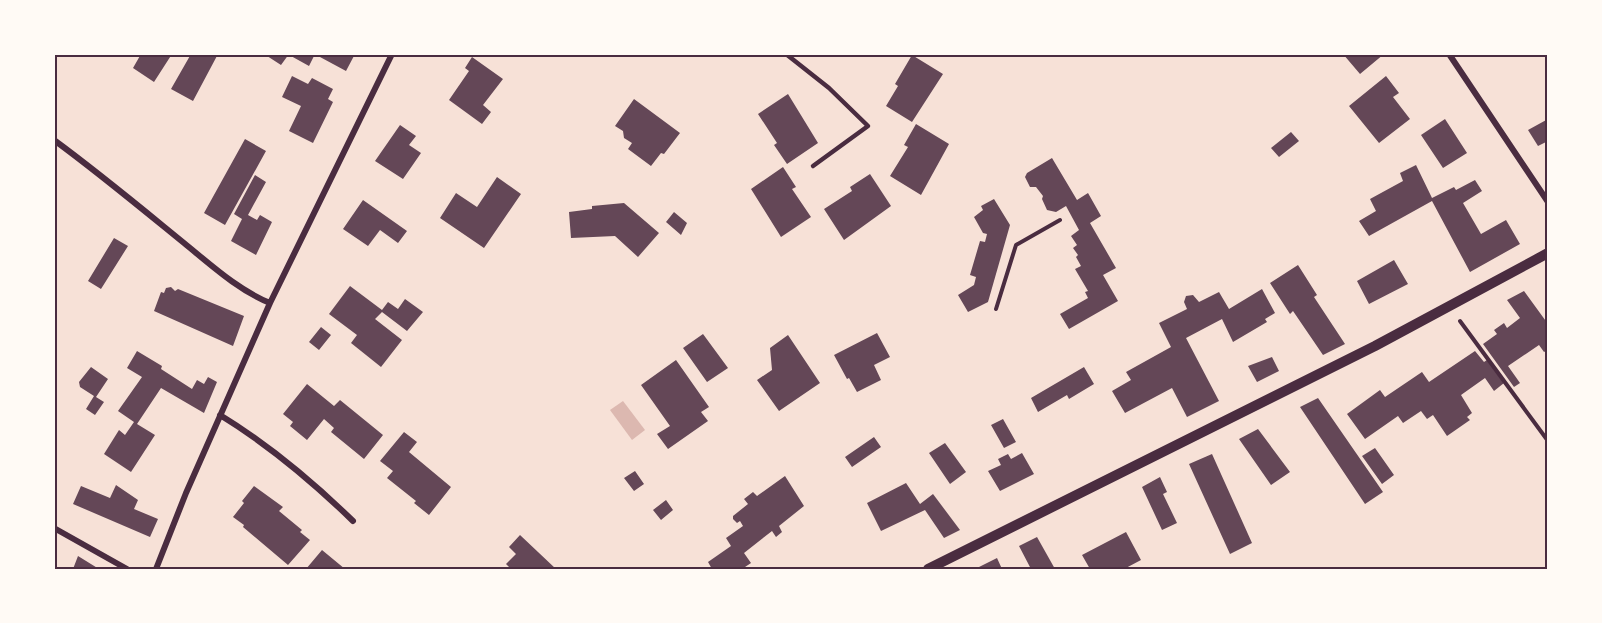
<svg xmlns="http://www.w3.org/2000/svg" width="1602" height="623" viewBox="0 0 1602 623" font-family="'Fira Sans',sans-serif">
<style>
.water{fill:#dcb8b0}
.building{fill:#644757}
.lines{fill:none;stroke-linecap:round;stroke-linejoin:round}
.path{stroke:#4a2c40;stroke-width:4}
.service{stroke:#4a2c40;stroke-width:4.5}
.minor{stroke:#4a2c40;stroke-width:6}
.tertiary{stroke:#4a2c40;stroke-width:10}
.neatline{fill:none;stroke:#4a2c40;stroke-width:2}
</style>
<rect width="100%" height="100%" fill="#f7e1d7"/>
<path class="water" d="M623 401 645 430 632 440 610 410Z"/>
<path class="building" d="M141 54H172L154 82 133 68Z
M191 54H218L193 101 171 89Z
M264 54H289L281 65Z
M293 54H310L314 56 309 66 291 56Z
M322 54H355L346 71 320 57Z
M1343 54H1384L1360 74Z
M912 55 943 74 912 122 886 106 898 86 895 84Z
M472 57 503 79 483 105 491 112 482 124 449 100 469 71 465 68Z
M292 76 308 84 312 78 333 89 328 99 333 102 313 143 289 131 301 106 282 97Z
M1386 76 1399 93 1393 97 1410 119 1379 143 1349 106Z
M788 94 818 143 787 164 774 145 777 143 758 114Z
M634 99 680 133 664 154 661 153 651 166 628 149 632 143 624 138 623 131 615 126Z
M1445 119 1467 153 1443 168 1421 135Z
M1548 119V141L1538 146 1528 130Z
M916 124 949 144 921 195 890 176 908 147 904 145Z
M400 125 416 136 409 145 421 153 403 179 375 161Z
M1291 132 1299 141 1279 157 1271 148Z
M245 139 266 151 225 225 204 213Z
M1052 158 1077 200 1088 193 1101 216 1090 223 1116 268 1103 275 1118 301 1069 329 1060 314 1088 298 1085 292 1088 291 1075 269 1081 266 1076 257 1078 255 1073 248 1077 245 1071 236 1079 230 1066 206 1056 212 1047 210 1042 199 1043 196 1036 187H1030L1025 177 1027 173Z
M1416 165 1432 198 1454 187 1456 190 1475 180 1482 191 1463 203 1481 234 1506 220 1520 244 1470 272 1432 201 1369 236 1359 221 1376 211 1370 199 1403 181 1400 173Z
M783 167 796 187 792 189 811 217 781 237 751 189Z
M870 174 891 206 844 240 824 209 852 191 850 187Z
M255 175 266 182 248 215 257 220 260 215 272 222 256 255 231 241 242 219 234 214Z
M497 177 521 194 484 248 440 218 456 193 477 207Z
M994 199 1010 225 988 302 968 312 958 295 974 285 976 277 970 275 980 241 985 242 987 234 983 233 974 217 983 210 981 206Z
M363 200 407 231 398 243 380 230 368 246 343 229Z
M624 203 659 233 638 257 615 236 571 238 569 212 592 209V206Z
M674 212 687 223 681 235 666 222Z
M114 238 128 246 101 289 88 281Z
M1394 260 1408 284 1369 304 1357 281Z
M1298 265 1317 295 1314 297 1345 344 1323 355 1293 311 1290 314 1270 283Z
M350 286 382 310 388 302 398 309 405 299 423 312 407 331 382 312 375 319 402 340 381 367 351 343 357 335 329 314Z
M171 287 175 291 178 289 244 316 233 346 154 311 161 292 164 293 166 288Z
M1262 289 1275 313 1265 319 1267 322 1233 342 1222 319 1186 338 1219 401 1187 417 1172 388 1125 413 1112 391 1131 380 1126 372 1171 347 1159 323 1187 309 1184 302 1186 296 1193 295 1199 302 1219 292 1229 309Z
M1524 291 1548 324V350L1544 352 1539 345 1508 366 1520 383 1514 387 1483 344 1497 334 1494 330 1504 323 1507 328 1520 318 1507 300Z
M321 327 331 335 319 350 309 342Z
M877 333 890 357 874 365 881 380 857 392 849 378 847 379 834 355Z
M703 334 728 368 707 382 683 348Z
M788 335 820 383 779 411 757 380 772 370 770 348Z
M137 351 162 366 161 369 192 389 197 380 204 384 208 377 217 382 204 413 161 388 137 424 155 435 131 472 104 454 119 430 125 435 134 422 118 411 142 377 127 368Z
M1475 351 1484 362 1487 360 1504 383 1494 391 1485 378 1461 395 1472 413 1467 417 1470 420 1447 436 1433 415 1427 419 1421 411 1403 423 1398 416 1365 439 1347 414 1380 390 1385 397 1422 372 1429 382Z
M1272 357 1279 371 1257 382 1248 366Z
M676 360 709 407 701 412 708 421 668 449 657 434 670 426 641 385Z
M91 367 108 379 96 397 104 402 95 415 86 409 94 396 80 387 79 382Z
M1084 367 1094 384 1069 399 1067 395 1038 412 1031 398Z
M307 384 334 406 340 400 383 435 364 459 331 432 334 428 324 419 307 440 290 426 293 422 283 414Z
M1318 398 1383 492 1365 504 1300 407Z
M1003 419 1016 442 1004 448 991 425Z
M1258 429 1290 472 1271 485 1239 439Z
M404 432 417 442 409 452 451 487 429 515 414 503 416 501 387 478 393 471 380 461Z
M874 437 881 447 852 467 845 457Z
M945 443 966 472 950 484 929 453Z
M1375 448 1394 475 1382 484 1362 456Z
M1022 453 1034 474 1000 491 988 471 1001 465 998 459 1008 454 1011 459Z
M1212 454 1252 543 1230 554 1189 464Z
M635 471 644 484 634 491 624 478Z
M785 476 804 506 779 526 782 532 776 537 772 531 744 553 751 563 742 569H712L708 562 731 546 726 538 743 526 740 521 737 523 733 519V516L748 504 744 499 753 492 757 496Z
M1160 477 1167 492 1163 494 1177 523 1162 530 1142 487Z
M906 483 920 504 933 494 960 530 944 538 925 510 881 531 867 503Z
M116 485 138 500 134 509 158 519 150 537 73 504 81 486 110 498Z
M254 486 283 507 279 511 302 530 300 532 310 540 288 565 243 527 244 525 233 517 244 503 242 501Z
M666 500 673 510 661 520 653 510Z
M1126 532 1141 560 1124 569H1090L1082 555Z
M520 535 556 569H511L506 564 516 554 509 547Z
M1037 537 1055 569H1031L1019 546Z
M322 550 345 569H306Z
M78 556 99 569H73Z
M997 558 1002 569H975Z"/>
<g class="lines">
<path class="path" d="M996 309 1016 245 1060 220
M1460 321 1548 441"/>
<path class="service" d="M786 54 829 88 868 126 813 166"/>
<path class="minor" d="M1449 54 1548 202
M54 140C99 173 141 208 184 243 211 265 238 290 270 303
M220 415C269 445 312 481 353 521
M54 528 127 569
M156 569 186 493 270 303 392 54"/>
<path class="tertiary" d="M928 569 1375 346 1548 253"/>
</g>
<rect width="1602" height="623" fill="none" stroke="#fffaf5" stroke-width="111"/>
<rect x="56" y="56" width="1490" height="512" class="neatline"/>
</svg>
